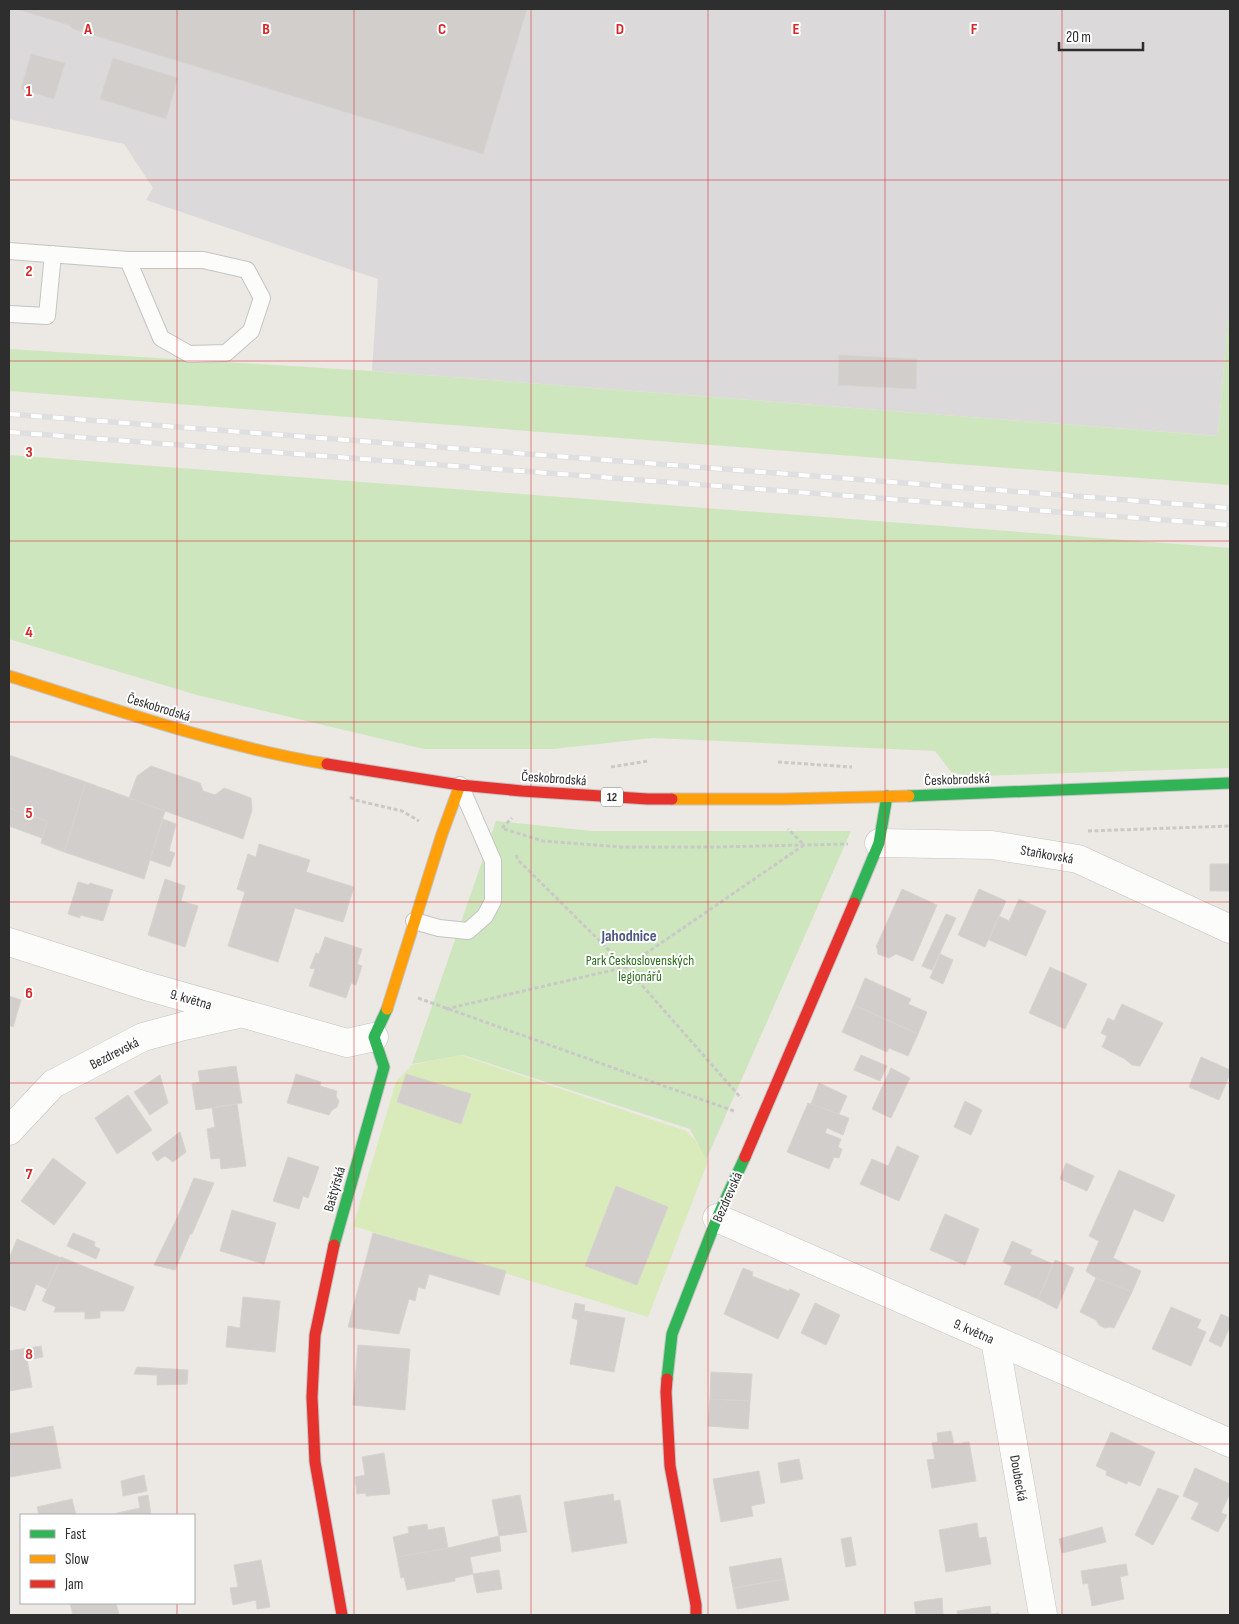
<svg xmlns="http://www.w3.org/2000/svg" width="1239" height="1624" viewBox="0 0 1239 1624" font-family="'Sofia Sans Condensed',sans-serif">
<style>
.industrial{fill:#dcd9db}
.green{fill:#cee6be}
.pitch{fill:#d9eabb}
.building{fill:#d1cecb;stroke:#d7d4d0}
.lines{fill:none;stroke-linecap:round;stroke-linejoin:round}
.lane-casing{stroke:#c5c4c5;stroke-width:18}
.street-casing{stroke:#c5c4c5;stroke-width:29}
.fast-casing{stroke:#c5c4c5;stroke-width:13}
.slow-casing{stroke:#c5c4c5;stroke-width:13}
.jam-casing{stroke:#c5c4c5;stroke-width:13}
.path{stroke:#c9c9c8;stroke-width:3;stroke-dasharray:4 2.5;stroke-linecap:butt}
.lane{stroke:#fcfcfb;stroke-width:16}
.street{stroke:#fcfcfb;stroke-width:28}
.fast{stroke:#30b455;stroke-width:11}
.slow{stroke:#ff9f0a;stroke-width:11}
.jam{stroke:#e5322d;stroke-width:11}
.rail-casing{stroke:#dfdfe1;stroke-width:5.5}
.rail{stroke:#fff;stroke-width:4;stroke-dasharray:11;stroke-linecap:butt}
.grid{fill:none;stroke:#d62828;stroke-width:1;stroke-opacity:0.55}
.labels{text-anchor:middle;stroke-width:4;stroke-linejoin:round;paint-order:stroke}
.shield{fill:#fff;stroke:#6d6d6d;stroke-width:1}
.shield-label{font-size:12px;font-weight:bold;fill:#2e2e2e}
.street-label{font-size:14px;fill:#2e2e2e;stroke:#fff}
.park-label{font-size:14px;fill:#2c6e1b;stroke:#fff}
.quarter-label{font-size:16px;font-weight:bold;fill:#4d5680;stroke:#fff}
.grid-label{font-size:16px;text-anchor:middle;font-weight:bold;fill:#d62828;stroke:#fff;stroke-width:4;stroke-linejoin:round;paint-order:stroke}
</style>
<rect width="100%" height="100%" fill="#ece8e4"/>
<path class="industrial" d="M9 9H1230V317H1228L1218 436 372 371 378 279 146 200 153 188 124 144 9 119Z"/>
<path class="green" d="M1228 317H1230V485L9 391V349L372 371 1218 436Z
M9 455 1230 548V768L976 776 952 773 935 751 653 738 553 749H424L197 695 9 639Z
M496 821 592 831H851L706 1160 690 1129 463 1055 412 1064Z"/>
<path class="pitch" d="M460 1055 686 1131 695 1140 708 1161 648 1317 505 1273V1271L353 1226 396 1082 412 1065Z"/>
<path class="building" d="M16 9H527L483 154 73 29 69 25Z
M31 54 65 63 54 99 21 89Z
M113 58 178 78 166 119 100 99Z
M839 355 917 359 916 389 838 385Z
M9 755 86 782 64 852 41 843 47 821 9 808Z
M151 766 200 783 203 791 215 795 224 788 251 798 252 810 243 839 129 798 137 776Z
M86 782 165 811 144 879 64 852Z
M9 808 47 821 42 838 9 826Z
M163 819 176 824 169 851 175 853 170 867 150 860Z
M259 844 310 860 306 872 354 887 343 922 295 908 278 962 228 946 245 892 237 889 248 854 256 857Z
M1210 864H1230V891H1210Z
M165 879 185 886 181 901 198 906 185 947 148 935Z
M78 882 89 885 90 883 113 890 103 921 80 915V918L68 914Z
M902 889 937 905 913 961 896 954 889 958 878 954 877 948 876 947Z
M979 889 1006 901 985 947 958 935Z
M1019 899 1046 911 1026 956 989 940 999 916 1009 921Z
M946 914 956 918 932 970 922 966Z
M325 937 362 949 357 964 362 966 356 985 351 983 346 998 309 986 315 969 310 968 316 953 319 954Z
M940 954 953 960 943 984 930 978Z
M1050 967 1087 984 1065 1029 1029 1013Z
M865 978 911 999 908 1004 927 1012 918 1034 854 1005Z
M9 996 21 1000 13 1027 9 1025Z
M1122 1004 1163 1023 1140 1066 1132 1065 1125 1059 1102 1047 1107 1036 1101 1033 1108 1018 1114 1021Z
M854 1005 918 1034 908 1056 889 1048 887 1052 842 1032Z
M861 1055 887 1066 880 1081 854 1070Z
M1201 1057 1230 1070V1074L1219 1100 1189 1087Z
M236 1066 242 1103 196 1110 192 1084 200 1082 198 1071Z
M891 1068 910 1078 891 1118 872 1109Z
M296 1074 321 1082 320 1086 337 1091 336 1096 339 1101 337 1107 332 1110 329 1115 287 1103Z
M406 1074 471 1094 461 1124 397 1102Z
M160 1075 168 1103 150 1115 134 1092Z
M819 1083 847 1096 839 1114 811 1104Z
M128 1095 152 1130 117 1154 95 1118Z
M965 1101 982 1110 971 1135 954 1127Z
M808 1103 849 1118 843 1135 827 1128 825 1133 841 1139 838 1147 842 1149 839 1158 834 1157 829 1169 787 1152Z
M237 1104 246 1166 221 1169 220 1158 211 1159 207 1129 215 1127 212 1108Z
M180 1132 186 1152 173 1162 165 1156 157 1161 152 1153Z
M897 1146 919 1156 899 1201 860 1184 872 1159 888 1166Z
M288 1157 319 1167 308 1198 303 1196 299 1209 273 1201Z
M53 1158 86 1183 54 1225 21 1201Z
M1066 1163 1094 1176 1087 1191 1060 1179Z
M1119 1170 1175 1195 1163 1222 1134 1209 1113 1258 1141 1271 1132 1292 1096 1278 1086 1271 1099 1241 1089 1236Z
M194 1178 214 1183 192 1234H190L175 1270 154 1265 179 1214Z
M616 1186 668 1207 637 1285 585 1266Z
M232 1210 276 1223 264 1264 220 1251Z
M945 1214 979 1229 965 1265 930 1250Z
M73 1233 95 1242 94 1246 100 1249 96 1259 67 1246Z
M373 1233 506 1271 499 1295 429 1274 425 1289 418 1287 415 1301 409 1299 399 1334 348 1327Z
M17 1239 61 1258 47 1289 36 1284 25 1311 9 1305V1259Z
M1012 1241 1032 1250 1030 1254 1053 1264 1038 1299 1004 1284 1012 1266 1003 1262Z
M61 1257 134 1287 124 1311H100V1318L85 1319V1312H54L56 1307 42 1301Z
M1055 1260 1074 1268 1057 1309 1038 1299Z
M743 1268 753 1272 752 1276 789 1291 790 1289 800 1294 778 1339 724 1314Z
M1096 1278 1132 1292 1114 1328 1110 1327 1105 1328 1099 1325 1096 1320 1080 1312Z
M243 1297 280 1301 275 1352 226 1347 228 1326 240 1328Z
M575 1303 585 1305 584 1311 625 1318 614 1372 570 1364 578 1320 572 1318Z
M815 1303 840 1315 826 1345 801 1333Z
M1171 1307 1201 1320 1197 1328 1206 1332 1191 1366 1152 1349Z
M1221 1314 1230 1318V1326L1221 1347 1209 1341Z
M358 1345 410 1349 405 1410 353 1405Z
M41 1346 43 1357 27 1360 32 1387 9 1391V1351Z
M137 1367 188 1370 187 1384 157 1385V1375L134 1374Z
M711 1372 752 1374 750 1401 710 1399Z
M710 1399 750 1401 748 1429 708 1426Z
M53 1426 61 1468 10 1477 9 1434Z
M951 1431 954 1444 969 1442 976 1481 932 1488 927 1460 935 1459 932 1443 938 1442 937 1433Z
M1111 1432 1155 1452 1140 1486 1128 1481 1127 1484 1106 1475 1107 1471 1096 1466Z
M384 1453 390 1494 366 1496V1493L357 1494 355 1477 365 1475 362 1457Z
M799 1459 803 1479 781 1483 778 1463Z
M1195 1468 1230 1484V1493L1221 1513 1227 1515 1218 1532 1191 1519 1199 1503 1183 1496Z
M759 1471 765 1503 751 1506 753 1516 721 1522 713 1479Z
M144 1475 147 1491 123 1496 121 1481Z
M1158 1488 1179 1496 1153 1545 1135 1535Z
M613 1494 614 1501 620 1500 627 1543 572 1552 564 1502Z
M148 1495 151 1515H117V1513L140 1508 138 1497Z
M520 1495 527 1532 499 1536 492 1500Z
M72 1499 76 1515H39L37 1507Z
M977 1523 979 1538 986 1537 991 1564 946 1572 939 1530Z
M427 1524 428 1530 444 1527 448 1548 397 1557 393 1537 409 1533 408 1527Z
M1102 1527 1106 1542 1062 1553 1059 1539Z
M499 1536 501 1551 470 1557 473 1574 455 1578V1581L407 1590 404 1577 401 1578 397 1557 448 1548Z
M851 1537 856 1565 846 1567 841 1539Z
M781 1558 785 1579 733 1588 729 1567Z
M261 1560 270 1607 257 1609 256 1600 233 1605 230 1588 238 1587 234 1565Z
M1126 1564 1128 1575 1120 1577 1124 1599 1092 1606 1088 1583 1083 1584 1081 1571Z
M499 1570 502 1589 477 1593 473 1574Z
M785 1579 789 1600 737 1609 733 1588Z
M942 1598 943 1615H916L914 1602Z
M70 1603H116L119 1615H73Z
M990 1606 991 1614 999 1613V1615H958L957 1611Z"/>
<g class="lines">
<g class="lane-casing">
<path id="lane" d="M9 251 128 260H203L247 270 262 298 251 331 226 353 189 354 161 338 128 260
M9 314 47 316 53 254
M414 921 439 928 468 931 485 916 493 901V861L460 785"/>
</g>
<g class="street-casing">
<path id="street" d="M879 843 992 845 1078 859 1230 929
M9 942 146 986 347 1043 374 1037
M9 1131 53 1084 143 1037 184 1026 238 1014
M717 1218 1230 1443
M995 1340 1043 1615"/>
</g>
<g class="fast-casing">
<path id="fast" d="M909 796 1230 783
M854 903 879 843 887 796
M334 1245 384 1067 374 1037 387 1009
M667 1379 672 1334 717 1218 745 1157"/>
</g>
<g class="slow-casing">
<path id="slow" d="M9 676C114 709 219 746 327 764
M672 799H784L909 796
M387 1009 442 834 460 785"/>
</g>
<g class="jam-casing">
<path id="jam" d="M327 764 460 785 522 791 648 799H672
M745 1157 854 903
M334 1245 315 1335 312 1397 315 1462 342 1615
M667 1379 666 1392 670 1466 696 1605V1615"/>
</g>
<path class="path" d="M778 762 852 767
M611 767 648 761
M350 797 355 800 402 811 419 821
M502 828 512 818
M504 829 543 841 621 847H715L848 844
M1088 831 1230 826
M516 855 518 860 626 967 741 1098
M418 998 734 1111
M446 1009 626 967 804 845 788 829"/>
<use href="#lane" class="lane"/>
<use href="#street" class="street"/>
<use href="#fast" class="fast"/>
<use href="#slow" class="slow"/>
<use href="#jam" class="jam"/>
<g class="rail-casing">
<path id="rail" d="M9 414 1230 508
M9 432 1230 525"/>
</g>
<use href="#rail" class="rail"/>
</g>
<path class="grid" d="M177 9V1515M354 9V1615M531 9V1615M708 9V1615M885 9V1615M1062 9V1615M9 180H1230M9 361H1230M9 541H1230M9 722H1230M9 902H1230M9 1083H1230M9 1263H1230M9 1444H1230M177 1603V1615"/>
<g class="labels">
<rect class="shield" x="601" y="787.5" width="22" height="19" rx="4"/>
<g class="shield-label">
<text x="612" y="801">12</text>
</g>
<g class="street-label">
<text transform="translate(159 707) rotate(17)" y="5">Českobrodská</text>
<text transform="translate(554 778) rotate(4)" y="5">Českobrodská</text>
<text transform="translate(957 779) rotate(-2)" y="5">Českobrodská</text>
<text transform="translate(1047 854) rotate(10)" y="5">Staňkovská</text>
<text transform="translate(191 999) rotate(16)" y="5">9. května</text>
<text transform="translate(114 1053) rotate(-27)" y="5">Bezdrevská</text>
<text transform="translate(334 1189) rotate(-74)" y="5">Baštýřská</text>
<text transform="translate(727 1197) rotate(-66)" y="5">Bezdrevská</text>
<text transform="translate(974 1331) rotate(24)" y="5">9. května</text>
<text transform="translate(1019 1478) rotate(80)" y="5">Doubecká</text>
</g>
<g class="park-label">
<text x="640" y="965">Park Československých<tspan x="640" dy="16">legionářů</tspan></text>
</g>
<g class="quarter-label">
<text x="629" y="941">Jahodnice</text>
</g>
</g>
<g class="grid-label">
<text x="88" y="34">A</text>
<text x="266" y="34">B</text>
<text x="442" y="34">C</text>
<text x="620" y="34">D</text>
<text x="796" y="34">E</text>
<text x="974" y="34">F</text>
<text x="29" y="96">1</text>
<text x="29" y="276">2</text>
<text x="29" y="457">3</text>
<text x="29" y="637">4</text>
<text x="29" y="818">5</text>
<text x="29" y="998">6</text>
<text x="29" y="1179">7</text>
<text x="29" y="1359">8</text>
</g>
<rect width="1239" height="1624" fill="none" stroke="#2e2e2e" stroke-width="20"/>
<rect x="20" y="1514" width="175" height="90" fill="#ffffff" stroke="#ababab"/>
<rect x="30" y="1530" width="25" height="8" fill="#30b455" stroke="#ababab"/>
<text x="65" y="1539" font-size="15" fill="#2e2e2e">Fast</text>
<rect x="30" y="1555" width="25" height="8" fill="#ff9f0a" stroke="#ababab"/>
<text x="65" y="1564" font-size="15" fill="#2e2e2e">Slow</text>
<rect x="30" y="1580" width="25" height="8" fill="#e5322d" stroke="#ababab"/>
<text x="65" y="1589" font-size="15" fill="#2e2e2e">Jam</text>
<path d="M1059 42v8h84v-8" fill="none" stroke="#2e2e2e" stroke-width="2.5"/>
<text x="1066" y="42" font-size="15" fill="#2e2e2e" stroke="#ffffff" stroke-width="4" paint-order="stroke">20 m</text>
</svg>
